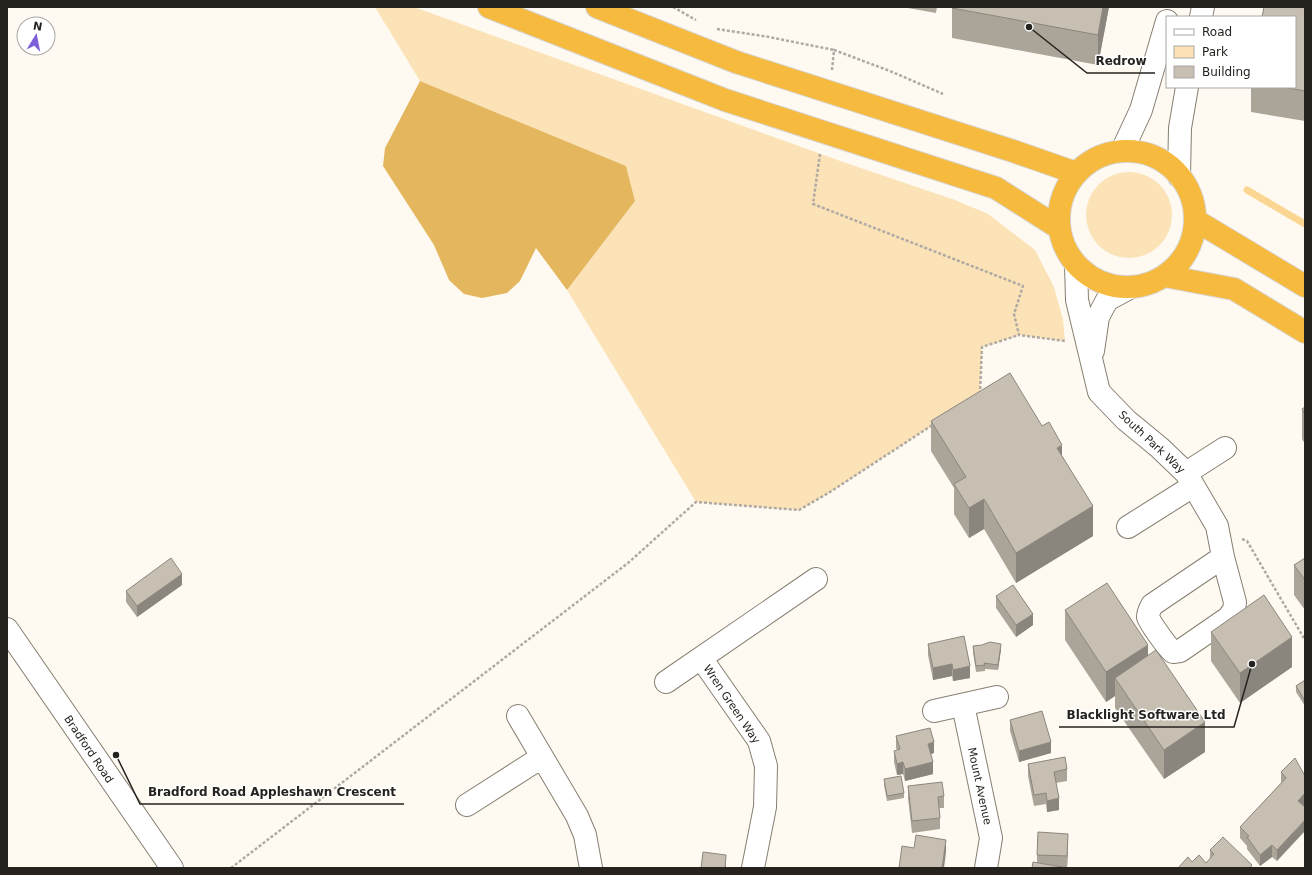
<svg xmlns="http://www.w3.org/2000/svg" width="1312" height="875" viewBox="0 0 1312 875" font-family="'DejaVu Sans',sans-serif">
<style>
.green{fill:#fbe2b7}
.forest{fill:#e4b65e}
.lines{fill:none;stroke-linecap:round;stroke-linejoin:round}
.stream{stroke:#fbd592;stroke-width:7}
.minor-casing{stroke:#867f72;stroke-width:24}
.highway-casing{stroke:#d8d7d6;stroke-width:24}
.path{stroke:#afaaa3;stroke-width:2.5;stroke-dasharray:3 2;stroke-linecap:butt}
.minor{stroke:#fff;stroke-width:22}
.highway{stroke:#f6ba3f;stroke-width:22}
.wall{fill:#aba499}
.shaded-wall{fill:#8b867d}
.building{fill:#c7bfb2;stroke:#8b867d}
.labels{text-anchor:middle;stroke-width:3;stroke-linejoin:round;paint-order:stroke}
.street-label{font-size:11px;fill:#26231e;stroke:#fff}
.leader{fill:none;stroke:#26231e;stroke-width:1.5}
.callout-dot{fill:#26231e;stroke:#fff;stroke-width:1.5}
.callout-label{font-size:12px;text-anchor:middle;font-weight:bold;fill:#26231e;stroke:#fff;stroke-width:3;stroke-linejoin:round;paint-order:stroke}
</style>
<rect width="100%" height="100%" fill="#fffaf1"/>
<path class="green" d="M375 7H414L843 162 955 200 988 214 1035 250 1054 287 1063 320 1065 341 1019 335 982 347 980 394 830 492 799 510 696 502 567 290 635 201 626 166 420 81Z
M1086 215a43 43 0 1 1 86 0a43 43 0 1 1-86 0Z"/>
<path class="forest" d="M420 81 626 166 635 201 567 290 536 248 520 281 507 293 482 298 464 294 449 280 434 245 383 166 385 148Z"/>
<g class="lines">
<path class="stream" d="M1247 190 1305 224"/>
<g class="minor-casing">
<path id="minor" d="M1201 17 1203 7
M1122 151 1141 110 1167 21
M1179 176 1180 128 1187 87
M1076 265 1077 300 1099 392 1126 420 1160 448 1186 473 1217 526 1223 557 1235 602 1234 610 1228 618 1180 651 1173 652C1167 647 1150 623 1148 617 1148 612 1150 609 1152 605L1223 557
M1093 351 1098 317 1107 300 1131 287
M1186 473 1225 448
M1128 527 1193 486
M7 629 172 868
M701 658 759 741 766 766 765 807 753 868
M666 682 816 579
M963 705 991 838 986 868
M934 711 997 697
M518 716 577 816 585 835 591 868
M467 805 542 757"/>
</g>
<g class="highway-casing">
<path id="highway" d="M489 7 725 100 996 188 1059 228
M597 7 736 62 1013 151 1076 173
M1059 219a68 68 0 1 1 136 0a68 68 0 1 1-136 0Z
M1195 220 1305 286
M1165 276 1234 289 1305 332"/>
</g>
<path class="path" d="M673 7 696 20
M717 29 769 37 834 50
M832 70 834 50 890 71 943 94
M820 154 813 204 1023 286 1014 314 1019 335 1065 341
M980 394 982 347 1019 335
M1242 539 1247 541 1305 640
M231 868 628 563 696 502 799 510 830 492 934 424"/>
<use href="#minor" class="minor"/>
<use href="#highway" class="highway"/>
</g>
<path class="wall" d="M902 7H937L936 13Z
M952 7H1109L1098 65 952 38Z
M1305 7V121L1251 112V87H1295Z
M1305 407V444L1302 439V409Z
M931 421 1042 426 1062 457 1093 536 1016 583 984 529 969 538 954 514V488L931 451Z
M1305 558V610L1294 595V565Z
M182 585 137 617 126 602V591Z
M996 596 1033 625 1016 637 996 608Z
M1065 610 1148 656 1205 752 1164 779 1115 708V696L1106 702 1065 640Z
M1211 632 1292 667 1240 703 1211 661Z
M928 644 970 678 953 681 952 676 933 680 928 655Z
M973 646 1001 649 998 670 985 669V671L976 672 973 652Z
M1305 680V706L1296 692V686Z
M1010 720 1051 753 1019 762 1010 731Z
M896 736 934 753 930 754 933 774 905 781 903 774 897 775 894 762V751L897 750 896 748Z
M1028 764 1067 769V781L1056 783 1059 810 1047 812 1046 804 1034 806 1028 776Z
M1305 768V805L1304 806 1277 861 1272 857 1260 866 1247 849V846L1240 838V827L1281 783V772L1305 776Z
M884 779 904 793V798L887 801 884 785Z
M908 786 944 796V808H939L940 818V829L912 833 908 798Z
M1068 845 1067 868 1037 863V855Z
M1210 850 1252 868 1192 862 1206 863 1210 859Z"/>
<path class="shaded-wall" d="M1103 7H1109L1098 65V35Z
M1062 445V475L1057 448Z
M984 499V529L969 538V508Z
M1093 506V536L1016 583V553Z
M182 574V585L137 617V606Z
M1033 614V625L1016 637V625Z
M1292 637V667L1240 703V673Z
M1001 644V649L998 670V665Z
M1148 645V675L1115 678V696L1106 702V672Z
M952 664V676L933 680V668Z
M970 666V678L953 681V670Z
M1205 722V752L1164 779V750Z
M934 742V753L928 755V744Z
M1051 742V753L1019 762V751Z
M903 762V774L897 775V764Z
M933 762V774L905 781V769Z
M1305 793V805L1298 812V801Z
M1059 798V810L1047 812V801Z
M1305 820V831L1277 861V850Z
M1068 834V845L1067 868V856Z
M946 840V852L944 868H942Z
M1272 845V857L1260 866V855Z
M726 855V868H725Z"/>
<path class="building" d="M952 7H1103L1098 35 952 8Z
M1264 7H1305V91L1282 87H1295V17H1262Z
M1010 373 1042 426 1049 422 1062 445 1057 448 1093 506 1016 553 984 499 969 508 954 484 966 477 931 421Z
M1305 407V414L1302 409Z
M171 558 182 574 137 606 126 591Z
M1305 558V580L1294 565Z
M1107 583 1148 645 1106 672 1065 610Z
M1013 585 1033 614 1016 625 996 596Z
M1264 595 1292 637 1240 673 1211 632Z
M964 636 970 666 953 670 952 664 933 668 928 644Z
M990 642 1001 644 998 665 984 663 985 665 976 666 973 646 982 645Z
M1156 650 1205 722 1164 750 1115 678Z
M1305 680V701L1296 686Z
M1042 711 1051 742 1019 751 1010 720Z
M930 728 934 742 928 744 933 762 905 769 903 762 897 764 894 751 900 749 896 736Z
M1065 757 1067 769 1054 772 1059 798 1047 801 1046 793 1034 795 1028 764Z
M1295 758 1305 776V793L1298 801 1305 807V820L1277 850 1272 845 1260 855 1247 837 1249 836 1240 827 1286 778 1281 772Z
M901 776 904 793 887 796 884 779Z
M942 782 944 796 938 797 940 818 912 821 908 786Z
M1038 832 1068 834 1067 856 1037 855Z
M916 835 946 840 942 868H899L902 846 914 848Z
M1223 837 1252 865 1250 868H1178L1188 857 1192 862 1199 855 1206 863 1214 854 1210 850Z
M703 852 726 855 725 868H701Z
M1033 862 1068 868H1032Z"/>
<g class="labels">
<g class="street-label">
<text transform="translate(1152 442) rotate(43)" y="4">South Park Way</text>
<text transform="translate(732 704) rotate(56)" y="4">Wren Green Way</text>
<text transform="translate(89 749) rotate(56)" y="4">Bradford Road</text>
<text transform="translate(980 786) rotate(78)" y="4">Mount Avenue</text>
</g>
</g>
<path class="leader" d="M1029 27L1087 73H1155M1252 664L1234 727H1059M116 755L140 804H404"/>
<g class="callout-dot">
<circle cx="1029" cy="27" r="4"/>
<circle cx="1252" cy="664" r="4"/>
<circle cx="116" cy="755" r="4"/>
</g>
<g class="callout-label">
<text x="1121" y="65">Redrow</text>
<text x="1146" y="719">Blacklight Software Ltd</text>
<text x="272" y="796">Bradford Road Appleshawn Crescent</text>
</g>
<rect width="1312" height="875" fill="none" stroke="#26231e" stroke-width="16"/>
<rect x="1166" y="16" width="130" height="72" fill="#ffffff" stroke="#a8a7a5"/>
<rect x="1174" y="29" width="20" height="6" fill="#ffffff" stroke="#a8a7a5"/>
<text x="1202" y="36" font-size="12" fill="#26231e">Road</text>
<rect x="1174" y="46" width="20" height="12" fill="#fbe2b7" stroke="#a8a7a5"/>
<text x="1202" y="56" font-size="12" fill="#26231e">Park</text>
<rect x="1174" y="66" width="20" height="12" fill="#c7bfb2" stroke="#a8a7a5"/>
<text x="1202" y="76" font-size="12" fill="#26231e">Building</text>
<g transform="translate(36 36) rotate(10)"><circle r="19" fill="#ffffff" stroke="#a8a7a5"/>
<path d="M0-3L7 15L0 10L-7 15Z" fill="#7e5fda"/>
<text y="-6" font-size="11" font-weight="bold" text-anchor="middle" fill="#26231e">N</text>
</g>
</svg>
